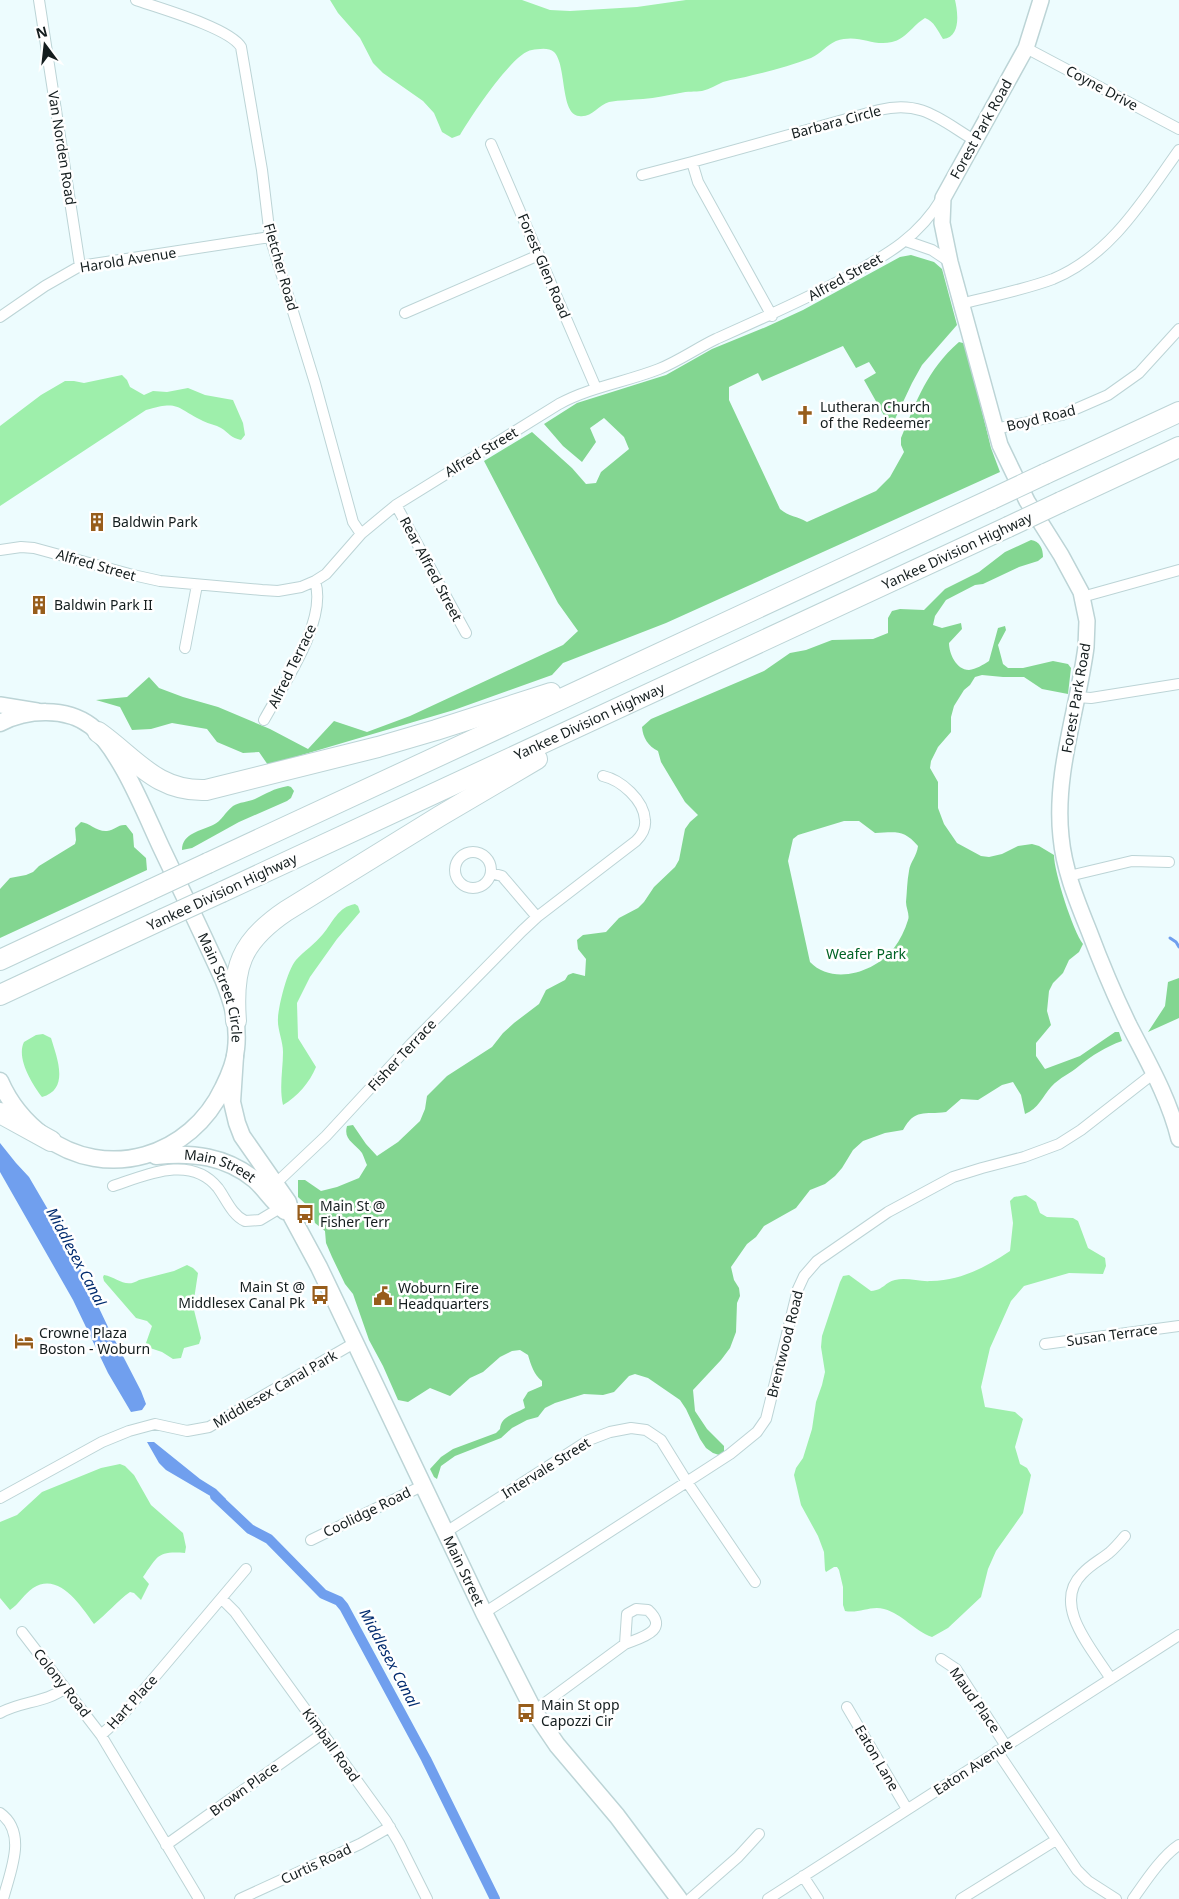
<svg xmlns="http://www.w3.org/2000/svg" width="1179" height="1899" viewBox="0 0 1179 1899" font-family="'Noto Sans',sans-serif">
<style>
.green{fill:#9eefab}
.forest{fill:#83d691;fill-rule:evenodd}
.water{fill:#709fee}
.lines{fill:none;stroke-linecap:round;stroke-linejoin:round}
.stream{stroke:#709fee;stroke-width:3}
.canal{stroke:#709fee;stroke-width:10}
.street-casing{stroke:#bcd4d6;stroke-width:12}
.secondary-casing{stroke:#bcd4d6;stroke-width:18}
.primary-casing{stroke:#bcd4d6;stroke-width:19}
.highway-casing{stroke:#bcd4d6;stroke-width:22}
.street{stroke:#fff;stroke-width:10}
.secondary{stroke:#fff;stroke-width:15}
.primary{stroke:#fff;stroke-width:16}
.highway{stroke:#fff;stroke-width:20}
.highway-bridge-casing{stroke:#bcd4d6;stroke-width:22;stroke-linecap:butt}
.highway-bridge{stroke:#fff;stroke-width:20}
.labels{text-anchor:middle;stroke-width:5;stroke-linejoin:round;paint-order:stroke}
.street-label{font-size:14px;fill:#141d1e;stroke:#fff}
.poi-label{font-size:14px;fill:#141d1e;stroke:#fff;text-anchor:start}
.park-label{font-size:14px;fill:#016325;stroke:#fff}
.water-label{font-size:15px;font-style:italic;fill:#022c6f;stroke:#fff}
</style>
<rect width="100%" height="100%" fill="#edfcfe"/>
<path class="green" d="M330 0H522L550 10 570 11 637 7 686 0H955C958 13 961 37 943 39 938 31 934 21 925 18 913 25 906 39 892 42 872 47 859 33 836 41 827 45 820 54 811 58 792 65 772 71 753 75 743 78 733 79 723 82 716 85 710 89 702 91 695 92 687 91 680 93 667 95 656 98 643 99 632 100 620 100 609 102 598 105 592 118 579 116 560 114 567 65 554 52 549 47 538 49 532 50 513 52 470 118 460 135L452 138 442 132 434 113 423 101 383 73 373 63 360 38 338 13Z
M122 375 127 380 130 387 144 395 153 391 167 392 188 388 205 395 233 400 243 423 245 435 241 440C231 438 229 433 221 428 216 425 209 424 203 421 176 408 180 400 146 410L0 506V426L41 395 65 381H74L84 383Z
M355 904 358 906 360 912 337 939 310 977 297 1003 298 1038 316 1067C310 1082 297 1097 283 1105 279 1088 283 1069 283 1052 283 1041 277 1029 278 1018 279 1004 287 971 296 960 304 951 315 944 323 934 333 922 338 907 355 904Z
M43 1034 51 1038C57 1058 70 1089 42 1097 32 1084 16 1058 24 1042L36 1035Z
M1026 1195 1036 1202 1040 1213 1047 1217 1073 1218 1078 1221 1088 1248 1105 1258 1106 1266 1103 1274 1069 1273 1024 1286 1011 1301 990 1348 981 1387 985 1407 1015 1412 1023 1419 1015 1447 1020 1464 1027 1468 1031 1475 1023 1513 996 1551 988 1569 981 1597 948 1628 932 1637C914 1631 903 1614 884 1609 871 1605 859 1614 845 1611L843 1605V1587L839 1570 837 1567H834L826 1572 825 1570 824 1552 818 1536 801 1505 794 1475 796 1468 803 1458 812 1429 816 1402 822 1385 825 1372 821 1347 822 1336 840 1282 843 1276 849 1275 871 1291C884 1290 885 1282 895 1280 907 1277 919 1282 931 1281 962 1280 984 1268 1010 1251L1013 1223 1010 1201 1014 1197Z
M187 1265 193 1268 198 1273 193 1306 201 1338 199 1344 184 1348 181 1358 173 1359 162 1352 150 1348 146 1343 152 1326 147 1321 136 1318 104 1281 103 1277 104 1275C117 1277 125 1289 139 1280L174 1271Z
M120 1464 125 1466 134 1475 151 1505 183 1533 186 1547 185 1553C157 1551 158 1556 143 1577L149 1584 141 1600 134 1593 130 1592C117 1601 107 1614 94 1624 81 1606 59 1571 33 1588 24 1594 19 1604 10 1610L0 1598V1522L17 1515 42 1492 101 1468Z"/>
<path class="forest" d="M911 255 934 262 942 269 957 325 922 365 912 383 895 419 889 421 886 419 864 380 876 373 869 362 856 368 843 346 762 381 758 373 729 387V400L780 509C789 517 797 516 807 522L876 491 890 477 904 452 901 445V438C917 400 927 370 959 342L963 343 966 346 991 448 1000 472 666 623 563 663 552 675 454 710 268 765 259 752 243 753 217 742 207 729 172 723 151 729 132 730 120 707 96 700 127 697 149 677 159 688 183 697 218 707 270 729 308 749 334 721 367 732 410 716 563 645 578 631 558 603 484 461 532 432 572 468 586 484 596 483 601 472 629 449 624 437 604 418 590 428 596 442 582 462 563 446 544 424 577 403 666 375 712 349 766 327 803 310 900 257Z
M1031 540C1040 541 1043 549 1043 557L1038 561 1019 567 983 584 975 585 946 600 935 616 933 625 942 628 961 623 962 629 949 643C949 653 956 670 969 670 976 669 983 665 989 661L998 628 1005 626 1006 630 998 645 1003 664 1008 668H1023L1053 661 1068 664 1071 668 1068 694 1042 689 1024 677H1003L982 675 975 677 970 685 964 690 954 706 951 717V732L938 747 931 761 930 768 938 782V808L944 824 957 843 981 856 989 857 1002 854 1018 846 1032 844 1039 846 1054 855C1054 872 1073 931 1083 944L1079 952 1069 960 1063 973 1053 983 1049 991 1047 1011 1051 1025 1036 1043V1056L1045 1069 1080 1056 1115 1032H1119L1122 1041C1105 1047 1093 1055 1079 1066 1070 1074 1060 1077 1051 1087 1043 1096 1038 1109 1025 1114L1021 1095 1013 1082 1002 1085 978 1100 961 1099 946 1112C924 1115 915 1108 903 1130L885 1133 863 1141 853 1150 842 1168 835 1176 825 1184 810 1190 796 1208 764 1226 756 1237 747 1244 731 1267 734 1280 739 1288 740 1296 737 1303 736 1332 730 1348 721 1360 693 1390 695 1411 707 1429 724 1446V1453L719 1455 713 1453 706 1448 700 1439 686 1409 680 1400 648 1378 635 1374 629 1376 614 1392 603 1395 584 1394 555 1403 545 1408 538 1417 527 1420 512 1428 501 1438 455 1456 441 1466 437 1479 434 1477 430 1469 441 1457 453 1449 496 1433 500 1429C501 1416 515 1414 525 1408L523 1400 528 1392 542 1386V1381C534 1375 531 1365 528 1355L520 1350 512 1351 500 1357 483 1372 470 1378 450 1396 430 1388 408 1402 398 1400 383 1366 369 1340 353 1294 345 1284 332 1257 326 1243 325 1231 315 1223 310 1208 298 1197V1180H305L321 1191 337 1187 359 1178 367 1165C365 1161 364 1157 362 1153 355 1143 343 1140 347 1126L353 1125 366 1144 377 1156 398 1142 420 1121 425 1109 427 1096 447 1076 492 1047 503 1033 514 1023 539 1004 546 990 565 980 568 975 573 973 585 976 586 959 578 949 577 940 583 935 606 932 619 918 638 908 644 902 654 887 675 867 679 860 685 829 690 822 698 815 685 802 661 762 658 751C648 746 643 738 642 727L651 719 764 671 790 653 806 650 832 640 873 639 888 633V618L892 611 900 609 924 610 945 589 979 572 1005 552ZM844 821H859L875 833C895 832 904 829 918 846 917 856 910 862 909 871 907 881 907 892 906 902 906 908 910 915 908 920 905 930 900 940 894 948 876 972 833 986 810 962L788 861 793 839 798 835Z
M288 786 291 787 294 791 291 798 287 801 239 822 192 848 182 850C182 833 201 831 213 825 222 821 225 812 233 806 239 802 248 802 255 799 268 793 272 789 288 786Z
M81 822C90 823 97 832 107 831 115 830 118 824 126 825L133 834 134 847 146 858 147 870 0 938V889L10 878 26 875 33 872 39 866 75 844 76 840 75 828Z
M1179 978V1018L1148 1032 1165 1006 1168 982Z"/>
<path class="water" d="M0 1143 16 1163 29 1177 71 1249 108 1327 141 1391 146 1404 142 1410 131 1412 108 1373 73 1300 0 1172Z
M147 1442H154L200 1479 216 1489 226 1499 224 1504 166 1470 159 1463Z"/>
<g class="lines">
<path class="stream" d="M1170 938 1176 942 1179 947"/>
<path class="canal" d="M215 1496 250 1529 269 1539 323 1594 339 1601 344 1607 426 1759 495 1899"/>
<g class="street-casing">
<path id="street" d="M39 0 80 266
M136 0C159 8 230 28 241 47L262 170 270 237 315 383 353 522 361 534
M1026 48 1179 129
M491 144 596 388
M642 175 692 162
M906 241 932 250 950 262
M961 304C991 296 1024 290 1053 279 1111 255 1144 199 1179 150
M405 313 539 255
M772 316 698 182 692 162 879 110C922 100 939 119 974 140
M0 317 45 286 80 266 270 237
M995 429 1062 415 1108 395 1139 373 1179 329
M396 505 466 633
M0 550 21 547 34 548 133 575 160 581 262 590 278 591 301 587 315 581 326 574 361 534 396 505 559 404C590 387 626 382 659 369 679 361 697 348 716 339 761 319 804 300 847 277 886 255 918 238 942 198
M1082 597 1179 570
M185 648 197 585
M1077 697 1091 698 1179 684
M264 720C283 685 328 621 315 581
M455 870a18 18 0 1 1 36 0a18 18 0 1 1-36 0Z
M491 873 502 876 537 917
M1069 876 1132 861 1169 862
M113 1186C146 1175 191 1154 218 1188 226 1199 232 1215 245 1221L260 1220 285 1205
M273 1186 326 1136 411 1044 522 931 537 917 636 841C641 836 646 828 645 820 644 800 621 780 603 776
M1045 1344 1179 1326
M0 1498 102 1442 129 1431 155 1424 187 1431 209 1427 356 1342
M446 1532 589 1440 610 1432 631 1428 646 1430 661 1440 687 1482 755 1582
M311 1540 424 1485
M222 1599 235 1612 386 1821 399 1843 427 1899
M484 1613 730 1454 757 1432 766 1419 798 1289 804 1276 817 1261 888 1212 953 1177 982 1168 1024 1157 1059 1144 1081 1130 1154 1073
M22 1632 101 1735
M941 1659 956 1669 1006 1746
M1111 1679C1093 1650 1051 1605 1082 1574 1090 1565 1100 1560 1109 1553 1115 1548 1120 1542 1125 1536
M847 1707 907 1809
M534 1711 625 1644C639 1638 671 1631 648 1610L636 1609 627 1614 625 1644
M0 1713C21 1701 46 1703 65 1688
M997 1751 1077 1870 1088 1881 1116 1899
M0 1813C28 1833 10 1872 3 1899
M166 1845 322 1734
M803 1876 818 1899
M199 1899 101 1735 120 1718 246 1569
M240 1899 360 1844 390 1827
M690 1899 738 1857 759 1834
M768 1899 1179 1635
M961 1899 1056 1840
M1133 1899C1145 1882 1162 1856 1179 1845"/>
</g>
<g class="secondary-casing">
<path id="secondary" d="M1041 0 1026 48 943 198 942 223 950 262 1000 445 1027 501 1061 555 1081 592 1087 621 1086 647C1078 709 1054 773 1061 837 1064 870 1077 901 1089 931 1101 963 1114 994 1129 1025 1148 1062 1169 1098 1179 1139
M0 705 37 711"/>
</g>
<g class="primary-casing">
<g id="primary">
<path id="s1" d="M0 723C27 709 66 707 91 726 120 749 145 813 161 847 182 891 203 935 223 979 232 1001 239 1024 236 1049 235 1062 229 1076 223 1088 191 1156 107 1183 44 1136 25 1122 10 1104 0 1081"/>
<path id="s2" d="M235 1056 232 1102 237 1123 242 1136 288 1202 292 1217 319 1267 484 1613 534 1711 557 1745 617 1816 679 1899"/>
<path id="s3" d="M156 1156C192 1152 226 1156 255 1180 266 1190 273 1203 285 1211"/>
</g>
</g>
<g class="highway-casing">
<g id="highway">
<path d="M1045 474 1179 412"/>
<path d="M1061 502 1179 447"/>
<path d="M98 732C135 758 156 792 206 790L378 747 436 730 551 693"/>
<path d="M208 863 992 499"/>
<path id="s4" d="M222 892 1008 527"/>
<path d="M0 960 150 890"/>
<path d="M0 995 163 919"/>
<path d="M236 1021C232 968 240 942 286 911L440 816 537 759"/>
<path d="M0 1113 51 1141"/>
</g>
</g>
<use href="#street" class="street"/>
<use href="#secondary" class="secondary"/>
<use href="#primary" class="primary"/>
<use href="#highway" class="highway"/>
<g class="highway-bridge-casing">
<path id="highway-bridge" d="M992 499 1045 474
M1008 527 1061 502
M150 890 208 863
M163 919 222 892"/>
</g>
<use href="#highway-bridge" class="highway-bridge"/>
</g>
<defs>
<g id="church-bare" transform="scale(1.5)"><path d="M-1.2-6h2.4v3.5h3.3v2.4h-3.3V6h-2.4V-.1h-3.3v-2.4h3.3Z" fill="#975d1b" stroke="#fff" stroke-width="2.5" paint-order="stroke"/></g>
<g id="building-bare" transform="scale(1.5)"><path d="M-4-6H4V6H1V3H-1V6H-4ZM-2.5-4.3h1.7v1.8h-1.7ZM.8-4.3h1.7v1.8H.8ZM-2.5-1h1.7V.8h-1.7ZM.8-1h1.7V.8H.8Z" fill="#975d1b" stroke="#fff" stroke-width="2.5" paint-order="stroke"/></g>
<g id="bus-bare" transform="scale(1.5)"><path d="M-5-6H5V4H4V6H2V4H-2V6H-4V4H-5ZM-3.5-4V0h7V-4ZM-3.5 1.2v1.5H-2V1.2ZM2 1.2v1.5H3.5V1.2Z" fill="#975d1b" stroke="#fff" stroke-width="2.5" paint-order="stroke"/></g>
<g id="civic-bare" transform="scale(1.5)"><path d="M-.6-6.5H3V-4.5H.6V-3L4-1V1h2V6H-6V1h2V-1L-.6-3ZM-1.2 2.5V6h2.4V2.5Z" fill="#975d1b" stroke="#fff" stroke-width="2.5" paint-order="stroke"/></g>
<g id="hotel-bare" transform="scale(1.5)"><path d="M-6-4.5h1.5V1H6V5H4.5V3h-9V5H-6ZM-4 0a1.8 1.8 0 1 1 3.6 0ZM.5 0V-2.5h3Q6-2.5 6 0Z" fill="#975d1b" stroke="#fff" stroke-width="2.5" paint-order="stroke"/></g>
</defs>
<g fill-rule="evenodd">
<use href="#church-bare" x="805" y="415"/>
<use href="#building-bare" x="97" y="522"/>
<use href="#building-bare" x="39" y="605"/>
<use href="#bus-bare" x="305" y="1214"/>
<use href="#bus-bare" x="320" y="1295"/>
<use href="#civic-bare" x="383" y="1296"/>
<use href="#hotel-bare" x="24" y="1341"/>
<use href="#bus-bare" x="526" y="1713"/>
</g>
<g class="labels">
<g class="street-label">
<text transform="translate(1102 88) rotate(28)" y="5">Coyne Drive</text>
<text transform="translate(836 122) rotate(-15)" y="5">Barbara Circle</text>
<text transform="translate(981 129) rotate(-61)" y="5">Forest Park Road</text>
<text transform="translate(62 148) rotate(81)" y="5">Van Norden Road</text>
<text transform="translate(128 260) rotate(-9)" y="5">Harold Avenue</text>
<text transform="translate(544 266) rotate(67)" y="5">Forest Glen Road</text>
<text transform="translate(281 267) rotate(74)" y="5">Fletcher Road</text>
<text transform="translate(845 277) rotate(-29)" y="5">Alfred Street</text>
<text transform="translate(1041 418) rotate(-14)" y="5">Boyd Road</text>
<text transform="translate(481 452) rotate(-31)" y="5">Alfred Street</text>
<text transform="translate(957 551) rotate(-25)" y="5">Yankee Division Highway</text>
<text transform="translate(96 565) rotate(16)" y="5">Alfred Street</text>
<text transform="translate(431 569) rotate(62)" y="5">Rear Alfred Street</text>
<text transform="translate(292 666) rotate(-64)" y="5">Alfred Terrace</text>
<text transform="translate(1076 698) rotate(-80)" y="5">Forest Park Road</text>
<text dy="5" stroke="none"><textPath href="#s4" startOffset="405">Yankee Division Highway</textPath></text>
<text transform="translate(222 892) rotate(-25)" y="5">Yankee Division Highway</text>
<text dy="5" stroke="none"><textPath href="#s1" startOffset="390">Main Street Circle</textPath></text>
<text transform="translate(402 1055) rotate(-47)" y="5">Fisher Terrace</text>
<text dy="5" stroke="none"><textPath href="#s3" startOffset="66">Main Street</textPath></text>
<text transform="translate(1112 1335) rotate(-8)" y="5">Susan Terrace</text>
<text transform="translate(785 1344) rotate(-76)" y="5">Brentwood Road</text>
<text transform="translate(275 1389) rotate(-30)" y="5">Middlesex Canal Park</text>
<text transform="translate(546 1468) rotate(-32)" y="5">Intervale Street</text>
<text transform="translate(367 1512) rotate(-26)" y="5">Coolidge Road</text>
<text dy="5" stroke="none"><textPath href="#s2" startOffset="571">Main Street</textPath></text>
<text transform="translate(62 1683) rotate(52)" y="5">Colony Road</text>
<text transform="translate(975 1700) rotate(55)" y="5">Maud Place</text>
<text transform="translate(132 1702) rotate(-48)" y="5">Hart Place</text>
<text transform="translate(331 1745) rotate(54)" y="5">Kimball Road</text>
<text transform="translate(877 1758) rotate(60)" y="5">Eaton Lane</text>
<text transform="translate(973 1767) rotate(-33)" y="5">Eaton Avenue</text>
<text transform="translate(244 1789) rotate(-36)" y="5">Brown Place</text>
<text transform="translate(316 1864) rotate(-25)" y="5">Curtis Road</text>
</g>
<g class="poi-label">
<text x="820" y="412">Lutheran Church<tspan x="820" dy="16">of the Redeemer</tspan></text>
<text x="112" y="527">Baldwin Park</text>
<text x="54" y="610">Baldwin Park II</text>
<text x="320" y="1211">Main St @<tspan x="320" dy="16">Fisher Terr</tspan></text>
<text x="305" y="1292" text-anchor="end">Main St @<tspan x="305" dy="16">Middlesex Canal Pk</tspan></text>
<text x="398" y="1293">Woburn Fire<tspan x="398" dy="16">Headquarters</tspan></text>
<text x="39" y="1338">Crowne Plaza<tspan x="39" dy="16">Boston - Woburn</tspan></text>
<text x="541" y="1710">Main St opp<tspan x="541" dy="16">Capozzi Cir</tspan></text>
</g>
<g class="park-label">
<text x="866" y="959">Weafer Park</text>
</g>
<g class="water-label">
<text transform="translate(76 1257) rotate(62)" y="5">Middlesex Canal</text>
<text transform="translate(389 1658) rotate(62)" y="5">Middlesex Canal</text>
</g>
</g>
<g transform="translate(45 45) rotate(345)" stroke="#ffffff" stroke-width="4" paint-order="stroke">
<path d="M0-4L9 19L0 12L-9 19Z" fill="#141d1e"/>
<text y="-8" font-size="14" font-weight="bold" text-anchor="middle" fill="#141d1e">N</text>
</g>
</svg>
